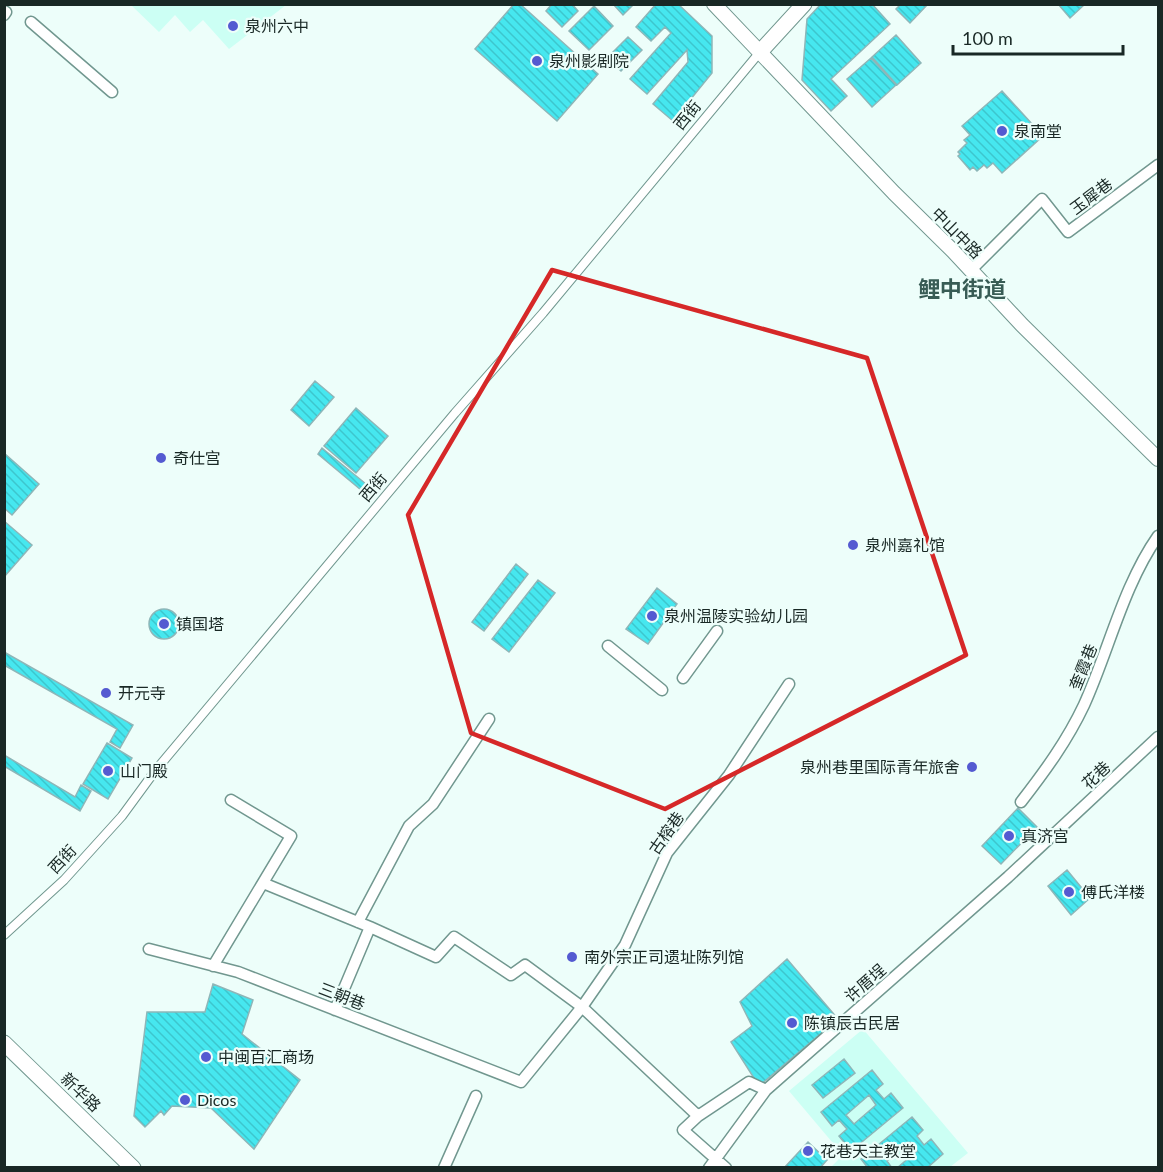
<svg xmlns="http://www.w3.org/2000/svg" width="1163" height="1172" viewBox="0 0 1163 1172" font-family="Lato,'Noto Sans SC',sans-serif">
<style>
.built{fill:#ccfff4}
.building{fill:url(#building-back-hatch);stroke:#8eb6b8;stroke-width:1.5;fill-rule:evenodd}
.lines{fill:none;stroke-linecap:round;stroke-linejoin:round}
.pedestrian-casing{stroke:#71978f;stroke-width:10}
.minor-casing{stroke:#71978f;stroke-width:13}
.tertiary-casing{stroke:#71978f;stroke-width:16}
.secondary-casing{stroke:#71978f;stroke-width:17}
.pedestrian{stroke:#fff;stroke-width:8}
.minor{stroke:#fff;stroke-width:10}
.tertiary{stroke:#fff;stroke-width:14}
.secondary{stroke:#fff;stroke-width:15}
.marked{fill:none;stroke:#d62828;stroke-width:4.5;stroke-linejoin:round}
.poi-dot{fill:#545ad1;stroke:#edfefa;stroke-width:2}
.labels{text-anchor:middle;stroke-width:4.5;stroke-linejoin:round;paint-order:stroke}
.poi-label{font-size:16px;fill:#192825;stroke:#edfefa;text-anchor:start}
.street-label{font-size:16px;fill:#192825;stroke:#edfefa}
.district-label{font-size:22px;font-weight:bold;fill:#385c55;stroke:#edfefa}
</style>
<defs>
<pattern id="building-back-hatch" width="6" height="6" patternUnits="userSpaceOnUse" patternTransform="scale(1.5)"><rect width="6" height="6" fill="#46e7ef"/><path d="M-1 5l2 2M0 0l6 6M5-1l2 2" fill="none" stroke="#3dc6cd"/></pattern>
</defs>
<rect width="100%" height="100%" fill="#edfefa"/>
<path class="built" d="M131 5H286L229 49 203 20 190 32 175 15 159 32Z
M863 1029 968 1153 950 1167H831L843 1155 789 1091Z"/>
<path class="building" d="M514 4H520L598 74 557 121 475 49Z
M552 4H572L578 11 562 27 546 11Z
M613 4H634L623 15Z
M656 4H678L712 36V73L673 121 653 104 688 62 687 50 647 94 630 79 671 33 665 27 651 41 636 27Z
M821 4H872L890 24 831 79 847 96 831 111 802 80 807 19Z
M901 4H928L910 23 896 9Z
M1058 4H1085L1070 18Z
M594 6 613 26 589 50 569 31Z
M896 35 921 63 897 85 872 57Z
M628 37 642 50 621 71 607 58Z
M871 58 896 85 872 107 847 79Z
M1002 91 1043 136 1002 173 993 163 987 168 984 165 977 171 973 167 970 170 958 156 960 154 958 152 967 143 964 140 970 135 962 126Z
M315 381 334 397 309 426 291 410Z
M356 408 388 436 356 473 324 446Z
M322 448 366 484 361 490 318 454Z
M4 453 39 484 12 515 4 508Z
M4 521 32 545 4 577Z
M516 564 528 574 484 631 472 622Z
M538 580 555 593 509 652 492 639Z
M657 588 677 604 648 644 626 629Z
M149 624a15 15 0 1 1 30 0a15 15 0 1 1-30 0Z
M4 652 133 725 120 748 110 742 117 729 4 665Z
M107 743 132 758 108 799 83 784Z
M4 755 75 797 81 785 91 791 80 811 4 766Z
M1018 808 1037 827 1001 864 982 846Z
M1067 870 1090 898 1071 915 1048 886Z
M787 959 838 1019 759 1086 731 1042 752 1026 740 1002Z
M213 984 253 1000 242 1034 300 1080 254 1149 211 1108 172 1106 164 1115 161 1111 145 1127 134 1116 147 1012H205Z
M844 1059 855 1073 823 1098 812 1085Z
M872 1070 883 1084 876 1090 884 1099 891 1093 903 1108 851 1151 839 1136 847 1129 839 1120 832 1126 821 1112ZM869 1095 876 1105 854 1124 846 1115Z
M912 1117 923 1130 917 1136 924 1145 931 1139 943 1154 927 1168H897L917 1151 910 1142 887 1161 892 1168H868L861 1159Z
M808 1142 827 1160 820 1168H784Z"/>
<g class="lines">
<g class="pedestrian-casing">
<path id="pedestrian" d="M4 935 64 880 122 816 155 771 455 413 543 313 760 52"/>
</g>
<g class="minor-casing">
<path id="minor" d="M4 11 6 12 4 15
M31 22 112 92
M971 270 1042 199 1068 232 1158 165
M608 646 662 690
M683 678 717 631
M1021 802C1045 771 1067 741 1084 705 1109 650 1123 586 1158 536
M263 883 370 927 335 1010
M358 922 409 826 433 804 489 719
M370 927 436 957 454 937 511 975 525 965 582 1007 698 1116 683 1130 726 1168
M149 949 238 972 521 1082 582 1007 625 945 667 853 729 775 789 684
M213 966 291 836 231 800
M698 1116 749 1082 766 1090
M444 1168 476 1096
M709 1168 766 1090 1008 877 1158 737"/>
</g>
<g class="tertiary-casing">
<path id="tertiary" d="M714 4 894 193 953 251 1022 325 1158 459"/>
</g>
<g class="secondary-casing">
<path id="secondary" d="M760 52 804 4
M4 1043 133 1168"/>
</g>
<use href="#pedestrian" class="pedestrian"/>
<use href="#minor" class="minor"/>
<use href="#tertiary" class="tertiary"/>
<use href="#secondary" class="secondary"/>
</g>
<path class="marked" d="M552 270 867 358 966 655 665 809 471 733 408 515Z"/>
<g class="poi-dot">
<circle cx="233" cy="26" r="6"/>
<circle cx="537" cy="61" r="6"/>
<circle cx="1002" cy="131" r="6"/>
<circle cx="161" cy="458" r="6"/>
<circle cx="853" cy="545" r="6"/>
<circle cx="652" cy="616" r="6"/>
<circle cx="164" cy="624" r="6"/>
<circle cx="106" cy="693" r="6"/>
<circle cx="972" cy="767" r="6"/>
<circle cx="108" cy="771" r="6"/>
<circle cx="1009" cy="836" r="6"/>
<circle cx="1069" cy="892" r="6"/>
<circle cx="572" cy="957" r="6"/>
<circle cx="792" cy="1023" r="6"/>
<circle cx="206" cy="1057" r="6"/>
<circle cx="185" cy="1100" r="6"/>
<circle cx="808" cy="1151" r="6"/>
</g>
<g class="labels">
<g class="poi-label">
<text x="245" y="32">泉州六中</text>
<text x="549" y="67">泉州影剧院</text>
<text x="1014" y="137">泉南堂</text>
<text x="173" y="464">奇仕宫</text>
<text x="865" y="551">泉州嘉礼馆</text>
<text x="664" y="622">泉州温陵实验幼儿园</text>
<text x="176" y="630">镇国塔</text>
<text x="118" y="699">开元寺</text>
<text x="960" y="773" text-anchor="end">泉州巷里国际青年旅舍</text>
<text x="120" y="777">山门殿</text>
<text x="1021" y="842">真济宫</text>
<text x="1081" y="898">傅氏洋楼</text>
<text x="584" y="963">南外宗正司遗址陈列馆</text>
<text x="804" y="1029">陈镇辰古民居</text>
<text x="218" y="1063">中闽百汇商场</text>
<text x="197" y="1106">Dicos</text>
<text x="820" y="1157">花巷天主教堂</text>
</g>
<g class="street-label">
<text transform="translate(687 115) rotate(-51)" y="6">西街</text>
<text transform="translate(1091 196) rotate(-37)" y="6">玉犀巷</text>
<text transform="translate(957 233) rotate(45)" y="6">中山中路</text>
<text transform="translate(373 487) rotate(-50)" y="6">西街</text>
<text transform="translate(1083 667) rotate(-68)" y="6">奎霞巷</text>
<text transform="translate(1096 775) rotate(-43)" y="6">花巷</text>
<text transform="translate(666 833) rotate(-55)" y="6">古榕巷</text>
<text transform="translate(62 859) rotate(-47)" y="6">西街</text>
<text transform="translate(865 983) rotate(-41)" y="6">许厝埕</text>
<text transform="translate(342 996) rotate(21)" y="6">三朝巷</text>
<text transform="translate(81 1092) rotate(44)" y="6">新华路</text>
</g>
<g class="district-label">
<text x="962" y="297">鲤中街道</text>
</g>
</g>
<rect width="1163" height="1172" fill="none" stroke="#192825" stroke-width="12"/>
<path d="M953 45v9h170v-9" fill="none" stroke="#192825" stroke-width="3"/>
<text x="962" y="45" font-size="18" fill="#192825" stroke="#edfefa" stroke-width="4.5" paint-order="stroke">100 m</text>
</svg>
